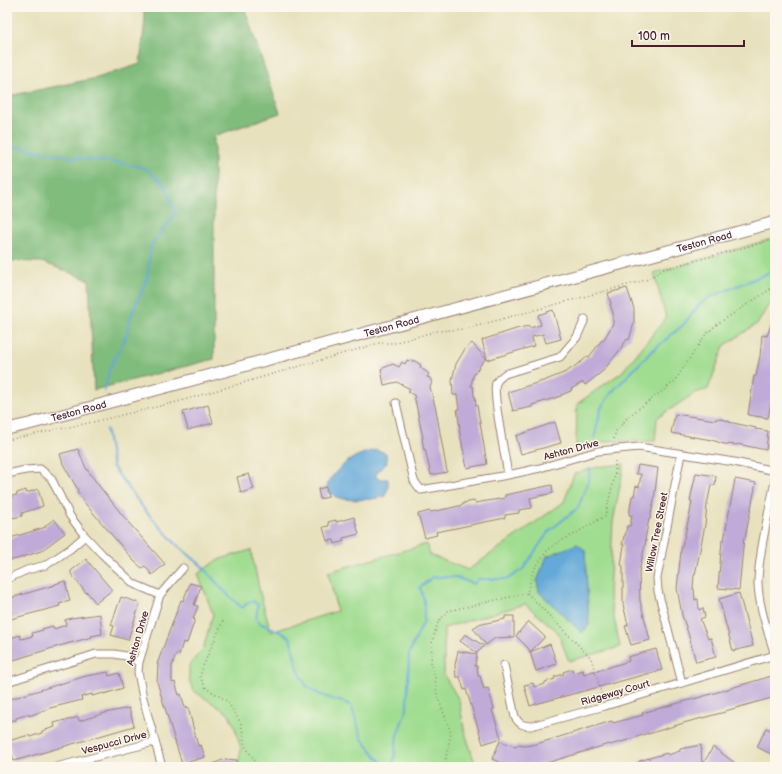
<svg xmlns="http://www.w3.org/2000/svg" width="782" height="774" viewBox="0 0 782 774" font-family="'Balsamiq Sans',sans-serif">
<style>
.green{fill:#a1dd91;stroke:#767e5e}
.forest{fill:#80bc7b;stroke:#656e53}
.water{fill:#64a9d9;stroke:#576482}
.lines{fill:none;stroke-linecap:round;stroke-linejoin:round}
.stream{stroke:#64a9d9;stroke-width:2}
.building{fill:#c0aad8}
.street-casing{stroke:#998074;stroke-width:9}
.secondary-casing{stroke:#998074;stroke-width:13}
.path{stroke:#998074;stroke-width:1.5;stroke-dasharray:1 3;stroke-linecap:butt}
.street{stroke:#fff;stroke-width:7}
.secondary{stroke:#fff;stroke-width:11}
.labels{text-anchor:middle;stroke-width:3;stroke-linejoin:round;paint-order:stroke}
.street-label{font-size:10px;fill:#4a1f2b;stroke:#fbf7ec}
</style>
<rect width="100%" height="100%" fill="#fbf7ec"/>
<filter id="ink" filterUnits="userSpaceOnUse"><feTurbulence type="fractalNoise" baseFrequency=".025" numOctaves="2"/><feDisplacementMap in="SourceGraphic" scale="8" xChannelSelector="R" yChannelSelector="G"/><feConvolveMatrix kernelMatrix="1 2 1 2 8 2 1 2 1" color-interpolation-filters="sRGB"/></filter>
<filter id="wash" filterUnits="userSpaceOnUse"><feTurbulence type="fractalNoise" baseFrequency=".012" numOctaves="4" result="noise"/><feDisplacementMap in="SourceGraphic" scale="16" xChannelSelector="R" yChannelSelector="G"/><feGaussianBlur stdDeviation="0.9" result="paint"/><feColorMatrix in="noise" values="0 0 0 0 0 0 0 0 0 0 0 0 0 0 0 0 0 1.4 0 .05"/><feComposite in="paint" operator="in"/></filter>
<g filter="url(#wash)">
<rect width="100%" height="100%" fill="#e8e1be"/>
<path class="green" d="M775 238V300L770 302 758 323 724 346 708 389 695 393 657 418 655 441H609L576 448 577 404 622 372 666 318 654 273Z
M624 464 613 522 609 594 620 647 569 661 557 631 525 604 444 628V675L459 700 464 729 476 767H238L241 749 234 725 229 714 194 691 189 680V665L203 649 213 614 198 574 217 560 251 550 260 593 271 632 337 611 328 572 427 544 430 555 468 570 564 502 574 474 597 467Z"/>
<path class="forest" d="M143 7H244L280 113 214 136V359L94 390 89 280 42 262 7 261V94L8 96 97 78 140 64 145 20Z"/>
<path class="water" d="M376 450 386 453 387 463 381 468 375 476 379 479H388V488L385 496C376 500 349 501 339 498 335 497 332 494 328 492L327 484C339 465 354 454 376 450Z
M577 544 585 550 589 625 582 633 539 592 537 581 547 556Z"/>
<g class="lines">
<path class="stream" d="M7 145 83 159 120 163 145 168 165 185 176 213 151 245 147 279 132 313 126 336 110 368 104 392
M106 429 113 467 144 509 176 544 201 565 223 590 242 608 249 602 253 601 258 605 256 619 259 621 260 624 266 625 290 637C294 652 298 679 310 689 319 696 340 701 351 705L362 739 385 767
M594 439 601 408 612 392 651 352 683 325 700 304 710 297 764 275 775 269
M393 767 397 735 407 709 409 653 424 621V601L420 587 433 577H455L474 584 478 579H508L523 569 549 531 578 508 589 480 590 468"/>
</g>
<g id="blocks">
<path class="building" d="M627 288 634 309V323L629 340 627 339 619 351 603 371 585 385 583 382 571 389V391L561 395V396L542 402 532 405V407L513 411 508 392 546 380 566 372 581 362 588 356 589 357 602 340 603 341 613 324V313L610 304H611L608 293Z
M553 310 561 339 546 343 543 334 532 337 534 346 487 360 482 340 519 328 529 326V328L541 325 538 315Z
M774 316 775 384 768 418 748 415 754 376H756L760 356 762 335 767 336Z
M472 343 486 359 481 364 473 376 471 386H473L474 396H475L476 406 477 405 487 464 467 468 459 429H460L457 409H459L457 395H453L452 380 456 364 465 349Z
M407 360 412 362 413 360 421 365 420 367 429 374 427 377 430 378 432 383 430 387 436 410 447 472 431 475 425 449 424 450 422 438H423L414 395 408 392 410 389 397 382 384 385 381 369 393 364 399 367 402 362 405 364Z
M208 405 213 423 188 430 183 412Z
M675 414 716 420 717 418 729 421V422L756 428 755 429 768 431 766 450 737 444V445L724 444 712 440 671 433Z
M555 422 561 443 521 454 516 436Z
M78 449 86 468 99 486 128 522 165 564 152 575 145 566 142 568 134 561 83 501 84 500 77 491 78 490 63 464 60 454Z
M638 465 658 468 654 500 650 519H649L645 540H646L639 572 640 601 650 640 631 645 625 626 628 625 623 604V566L621 565 624 545H622L624 536H625L627 526H630L632 515H629L632 496H634L636 486 639 487 641 474H636Z
M696 473 716 476 715 485H711L707 505 705 525 695 575H694L693 589H694L695 600 698 599 699 610 703 608 705 617 700 619 708 639 711 638 716 657 696 662 688 633 682 615 677 588 681 551 690 513 692 501H690Z
M249 474 254 489 241 493 237 477Z
M735 479 756 483 745 538 744 537 739 590 718 588 722 540H724Z
M552 485 553 493 530 498 532 508 519 510V513L505 515V518L436 532 437 535 425 538 418 514 430 511 431 512 446 509 463 505V503L474 501 475 503 505 498V495Z
M326 487 328 497 320 499 318 489Z
M38 489 43 506 22 513V516L12 518 7 497 17 495V493L26 490V493Z
M354 517 359 534 343 538 344 541 335 544 334 540 327 541 323 527 329 526 328 522 336 520V522Z
M54 519 65 533 41 551 17 559 7 561V539L46 527 45 526Z
M86 559 112 590 96 603 87 592 86 593 71 574V571Z
M65 581 70 601 59 604 60 606 7 620V599L55 585V584Z
M190 583 201 586 194 605 198 606 193 619H195L187 643 183 642 179 655 176 654 172 666V683L175 682 179 695 181 694 185 708 188 707 198 746 201 745 205 757 182 764 157 682 158 664H157L181 600 183 601Z
M739 593 753 646 733 651 719 599Z
M121 597 140 603 128 640 111 635 114 626 111 625Z
M100 614 102 634 91 636 92 637 59 646 7 662V639L20 635 21 639 33 636 32 633 43 630 42 629 53 626 54 629 66 625 65 620 71 618Z
M505 616H514V637L495 638 486 645 473 628 481 623 482 624 505 619Z
M528 621 545 637 530 652 528 648 516 636Z
M465 634 484 646 477 653 460 641Z
M550 644 557 664 536 671 530 652Z
M656 649 662 670 539 703 530 706 524 685 533 683 534 687 545 684V682L555 679 554 677 564 674 563 672 572 669 573 673 583 670 584 674 593 671 594 672 629 661 628 657Z
M458 651 477 654 475 666H477L478 676H480L484 689 488 688 494 709 492 710 501 738 483 744 466 689 464 690 460 677H456L455 665Z
M108 672 109 676 119 673 123 688 104 694V693L92 696V694L81 697 82 700 50 708 29 716V714L16 718V720L7 721V700L86 676Z
M775 675V697L725 711V712L687 722 648 734V733L628 740 610 745 609 744 550 762 528 767 506 765 492 759 500 741 516 747V745L525 746 536 744 612 721 613 723 643 715 642 713 701 697Z
M129 708 134 726 14 761 8 741 29 735 30 737 42 733V731L55 727 54 723 65 720V721L78 717 79 721 105 713Z
M766 728 775 732V756L757 747Z
M701 745 702 765 692 766V767H640L639 761 667 753 668 755 680 751V749Z
M713 747 735 763 732 767H708L703 764Z
M225 759 237 760 236 767H208V766Z"/>
</g>
</g>
<g filter="url(#ink)">
<use href="#blocks" fill-opacity="0" stroke="#998074" stroke-width="1"/>
<g class="lines">
<g class="street-casing">
<path id="street" d="M396 403 414 481 421 490 508 475 540 468 598 451 639 447 734 462 775 471
M681 454 657 578 658 591 682 683
M508 475C506 460 492 394 496 383 498 379 501 377 505 374L560 357 577 337 585 319
M85 536 102 554 134 584 160 595
M7 579 27 570 46 565 70 549 85 536 70 516 51 478 40 469 26 470 12 473
M775 655C768 632 758 605 758 581 759 550 769 512 775 481
M504 665 515 717C519 724 523 726 531 726L605 706 775 655
M7 682 96 654H114L126 656 139 662
M56 767 154 742
M162 767 143 698 138 672 139 662 160 595 183 568"/>
</g>
<g class="secondary-casing">
<g id="secondary">
<path id="s1" d="M7 429 29 424 775 222"/>
</g>
</g>
<path class="path" d="M614 439 616 431 629 416 674 382 706 334 716 325 775 286
M7 440 93 422 177 402 379 343H394L437 331 465 329 646 280 664 269 775 239
M527 593 591 658 603 699
M223 621 203 666 200 677 206 688 227 701 241 723 245 746 257 764 262 767
M444 767 451 733 437 695 435 678 431 664 432 643 438 622 448 611 527 593 533 571 547 551 558 542 573 535 605 516 615 475V458"/>
<use href="#street" class="street"/>
<use href="#secondary" class="secondary"/>
</g>
</g>
<g class="labels">
<g class="street-label">
<text dy="4" stroke="none"><textPath href="#s1" startOffset="722">Teston Road</textPath></text>
<text dy="4" stroke="none"><textPath href="#s1" startOffset="398">Teston Road</textPath></text>
<text dy="4" stroke="none"><textPath href="#s1" startOffset="74">Teston Road</textPath></text>
<text transform="translate(571 449) rotate(-15)" y="4">Ashton Drive</text>
<text transform="translate(656 532) rotate(-79)" y="4">Willow Tree Street</text>
<text transform="translate(137 638) rotate(-74)" y="4">Ashton Drive</text>
<text transform="translate(615 692) rotate(-16)" y="4">Ridgeway Court</text>
<text transform="translate(114 742) rotate(-15)" y="4">Vespucci Drive</text>
</g>
</g>
<rect width="782" height="774" fill="none" stroke="#fbf7ec" stroke-width="24"/>
<path d="M632 40v6h112v-6" fill="none" stroke="#4a1f2b" stroke-width="2"/>
<text x="638" y="40" font-size="12" fill="#4a1f2b" stroke="#fbf7ec" stroke-width="3" paint-order="stroke">100 m</text>
</svg>
